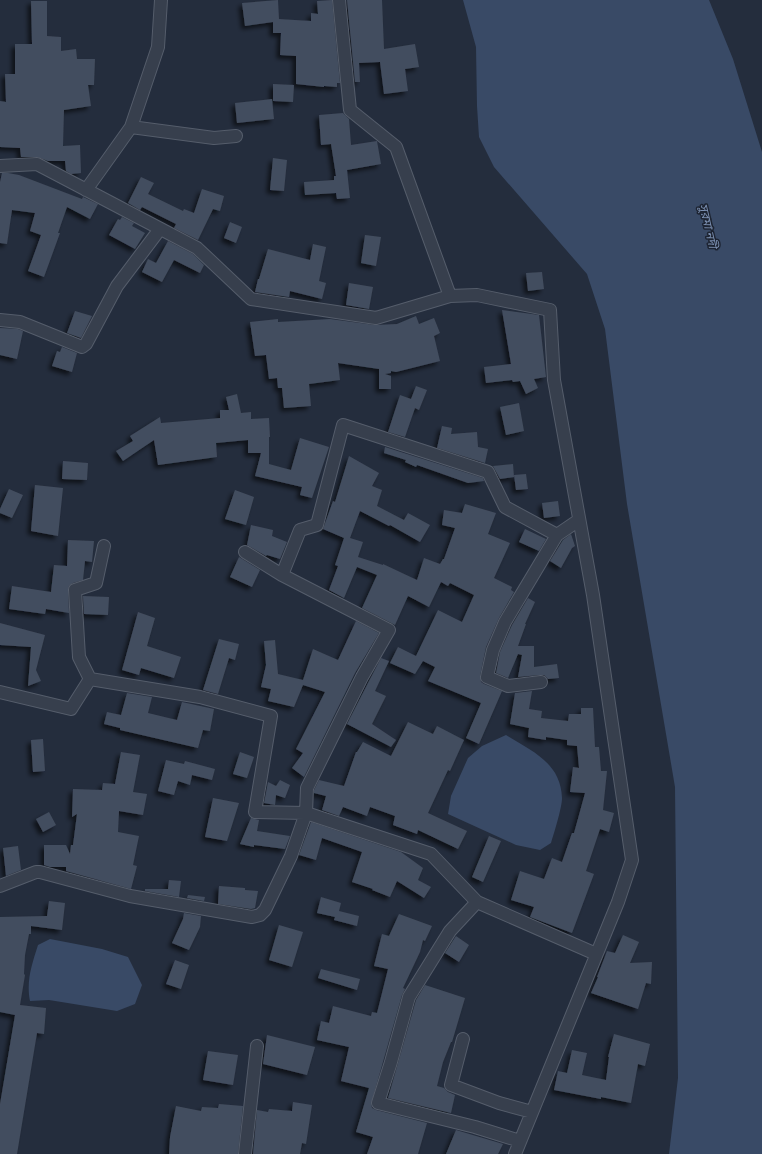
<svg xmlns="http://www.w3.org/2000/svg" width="762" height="1154" viewBox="0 0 762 1154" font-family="Rubik,'Noto Sans Bengali',sans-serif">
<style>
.water{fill:#394a66}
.building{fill:#434d5e;filter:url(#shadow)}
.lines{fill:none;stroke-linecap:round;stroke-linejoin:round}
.minor-casing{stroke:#555d6b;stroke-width:14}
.minor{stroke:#373f4d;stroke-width:12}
.labels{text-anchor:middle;stroke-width:3;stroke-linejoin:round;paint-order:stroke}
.water-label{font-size:12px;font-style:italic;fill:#7b8fb0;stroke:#1d2432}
</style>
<defs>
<filter id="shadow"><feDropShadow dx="-3.5" dy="3.5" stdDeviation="2" flood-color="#0009"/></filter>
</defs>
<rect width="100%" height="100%" fill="#242d3d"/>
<path class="water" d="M463 0H709L733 59 762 152V1154H669L678 1078 675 787 627 504 605 329 587 274 494 167 479 137 477 106 476 47Z
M506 735C532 751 561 763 562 798 562 808 554 833 551 843L540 850 516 845 448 814 451 796 468 758 482 746Z
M50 939 102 949 128 957 142 985 135 1004 117 1011 49 1000 30 1001C26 981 32 964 38 945Z"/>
<path class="building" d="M278 0 279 19 311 21V13L318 14 317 1 332 0 340 83H337V87L324 86V87L296 84V56L280 55 281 33H273V22L245 26 242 3Z
M347 0H382L384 49 415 44 419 67 405 69 408 91 384 94 380 62 359 63 360 82H355Z
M31 1H47V36L61 37V51L76 49 77 59H95L94 85H88L91 106 64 110 63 146 80 145 81 173 71 174 66 171 65 161H48L37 157H21L20 148 0 147V101L6 102 5 74H15V44H32Z
M273 84 294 85 293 102 273 101Z
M272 99 274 119 237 123 235 103Z
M343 113 349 119 351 145 377 141 381 164 347 170 350 198 337 199 336 193 305 195 304 182 334 180V176H336L331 144 321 145 319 115Z
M273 158 287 160 284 191 270 190Z
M2 173H8L19 175 82 199 83 197 98 204 90 219 67 207 58 233H60L44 277 28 271 41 235 30 231 35 213 12 210 7 244 0 243V182Z
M141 177 154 183 148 194 183 211 184 209 194 213 202 189 224 196 220 211 213 209 198 240 174 228 176 224 142 207 140 210 128 203Z
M122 217 134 223 132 226 145 233 135 249 109 235 118 219 120 220Z
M230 222 242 227 236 243 224 238Z
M365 235 381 237 376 266 361 263Z
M168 241 193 254 204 265 200 273 174 260 162 282 142 272 148 259 156 263Z
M313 244 326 247 319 281 326 283 322 299 290 291 289 297 255 292 258 279H259L268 249 310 260Z
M542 272 544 289 528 291 526 273Z
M349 283 373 287 369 309 346 305Z
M502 310 539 315 546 377 534 379 538 388 526 394 520 381 513 382 512 380 486 383 484 367 511 364Z
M75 311 92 316 81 338 67 333Z
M416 316 419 324 434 318 440 333 434 336 440 361 396 372 391 371V373L385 374 391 376V389H379V369L338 363 340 380 309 384 311 406 284 408 282 388H278L277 378 269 379 266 355 255 356 250 322 278 319V322L330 319 375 325 397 324Z
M0 328 18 329 23 331 17 359 0 355Z
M62 347 77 353 72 372 52 366 57 351 60 352Z
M416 386 427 390 419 410 415 408 405 437 388 432 400 395 411 399Z
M237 394 241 413 251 412V419L269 418 270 437H269V464L291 470 300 438 329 447 312 498 300 495 302 487 255 476 261 453H248V440L216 443 217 457 158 465 154 440 123 461 116 451 133 441 130 436 160 417 161 423 220 418V410H229L226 397Z
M519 403 524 431 506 435 500 407Z
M442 426 452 428 451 434 477 432 478 447 488 449 485 463 437 448Z
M385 447 483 478 484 481 468 483 417 465 416 467 405 462 406 460 384 453Z
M349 456 379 473 372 486 382 490 377 506 404 520 408 513 430 525 420 542 390 525 389 526 360 511 350 538 363 542 358 557 383 565V564L417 580 424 558 440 564 443 559H444L455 528 442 525 444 510 462 513 465 504 496 513 488 534 510 543 494 578 512 587 511 590 514 592 499 618 486 647 480 676 481 682 484 684 502 691 479 744 466 738 481 703 428 681 435 667 423 661 415 674 390 663 398 647 416 656 438 610 462 622 474 595 450 583 448 586 441 582 429 607 408 596 395 625 362 608 377 575 357 567 344 598 329 590 338 566 335 565 344 538 323 529 333 501 335 502Z
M63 461 88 463 87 480 62 479Z
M513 464 514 477 500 479 493 466Z
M526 474 528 489 516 490 514 475Z
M35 485 63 488 58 536 31 531Z
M9 489 23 495 12 518 0 513V509Z
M235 490 254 497 246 525 225 519Z
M558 501 560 516 544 518 542 503Z
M251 525 273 530 272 536 287 542 280 559 267 555 266 556 247 545Z
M525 529 546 539 539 551 519 542Z
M571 534 575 546 572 548 561 568 550 561 563 540Z
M68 540 94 541 92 562 85 561 83 580 73 583 69 586 68 590 69 613 46 609 45 614 9 609 12 586 51 592 54 565 67 566Z
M239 557 260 570 252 587 230 577Z
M83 596 109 597 108 615 84 614Z
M528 598 535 602 525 624H526L518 646H534V667L557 664 559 678 548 679 544 675H540L518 677 522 655 518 654 508 678 496 673 500 652 512 625Z
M138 612 155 618 147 646 181 657 174 678 141 668 139 675 122 670Z
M356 621 379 633 355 673 304 777 292 768 303 753 296 749 325 692 303 685 294 707 268 701 271 689 261 687 266 665 264 641 275 640 278 674 303 680 313 649 338 660Z
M0 623 45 635 36 670 41 681 28 686 31 647 0 645Z
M219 639 239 644 235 660 229 658 218 694 203 690Z
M381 658 389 661 375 691 386 696 372 724 396 740 391 747 347 724 369 681Z
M532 691 529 709 542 711 541 718 568 721 569 714H581V708H593L595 747H599L601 771H607L603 810 614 813 609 832 600 829 586 871 594 874 572 933 530 917 534 907 511 900 520 871 544 879 552 858 562 862 572 833H574L585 793 570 792 573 767 579 768 577 746 567 745V740L546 737V740L528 737 529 728 510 724 515 693Z
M127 693 152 697 148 713 177 720 182 702 214 709 210 731 203 730 198 748 120 730V728L104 724 107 712 121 715Z
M408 722 433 734 437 726 464 740 450 771 448 770 428 813 467 831 458 849 418 830 417 834 393 825 395 816 370 807 367 816 343 807 339 816 322 810 326 796 314 793V790L319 780 344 786 356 752H357L363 742 391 756Z
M43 739 45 771 33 772 31 740Z
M121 752 140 755 133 792 147 794 143 815 119 811 118 832 139 836 133 865 137 866 131 889 66 871V867H50L44 865V845H66L70 854 71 845H73L77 814 72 817 73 789 102 790 103 783 115 784Z
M240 752 254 757 247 778 233 774Z
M166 760 184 764 185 761 215 769 212 780 192 775 190 785 178 781 174 795 158 791Z
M280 780 290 785 285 798 276 795 275 805 264 803 268 782 276 786Z
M213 798 239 803 227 841 205 837Z
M49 812 56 825 43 832 36 819Z
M251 818 259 820 257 831 290 836 285 849 254 845V847L240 844Z
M311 822 401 852 423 868 418 880 431 887 424 898 397 881 390 897 372 890 373 889 352 882 362 852 322 838 316 860 299 855Z
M489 836 501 841 483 882 472 877Z
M18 846 21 870 6 876 3 848Z
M169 880 181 881 179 897 145 891V889H168Z
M219 886 245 888V890L258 891 255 908 251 909 218 904Z
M188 895 205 897 204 901 187 898Z
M321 897 341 903 339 911 359 916 357 926 334 920 335 917 317 913Z
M49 901 65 903 62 930 31 926V934H29L25 955 24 974 25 975 20 1005 46 1008 44 1034 37 1033 17 1154H0V1104L15 1015 0 1012V917L47 916Z
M184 913 201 916 200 927 189 950 172 943 183 919Z
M399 914 432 926 425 941 423 940 420 952 403 988 405 989 402 995 371 1104 372 1108 376 1110 427 1123 418 1154H367L373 1137 356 1132 369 1088 341 1081 349 1047 317 1040 321 1021 329 1023 333 1006 371 1016 372 1012 377 1013 388 969 374 966 382 934 389 936Z
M279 925 303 932 292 967 269 960Z
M623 935 639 942 630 963 652 962 651 984 646 983 638 1009 591 993 598 977H597L607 951 615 953Z
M456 936 469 945 459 962 445 953Z
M175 960 189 965 181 989 166 984Z
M321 969 360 979 357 990 318 978Z
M425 985 465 998 452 1042H451L443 1062 437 1086 444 1088 448 1092 455 1095 451 1113 388 1098 416 1000Z
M614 1034 650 1044 645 1066 638 1064 631 1103 601 1097V1099L554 1090 558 1071 567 1073 572 1050 587 1053 582 1075 606 1080 609 1057H608Z
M267 1035 315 1047 307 1075 263 1064Z
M208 1051 238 1055 233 1085 203 1080Z
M293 1102 312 1105 306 1144 302 1143 300 1154H253L257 1110 268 1112 269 1109 292 1111Z
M219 1104 243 1106 238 1154H169L170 1137 176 1106 201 1111 202 1107 218 1108Z
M456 1130 503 1144 498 1154H446Z"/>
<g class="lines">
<g class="minor-casing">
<path id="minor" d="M339 0 350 110 396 147 450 296 477 295 550 310 554 380 593 595 632 860 618 902 515 1154
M131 127 214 138 236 136
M0 166 37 164 197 248 251 299 376 318 450 296
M86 190 131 127 158 47 161 0
M0 320 20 322 82 347 86 344 117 286 160 229
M282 575 300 530 317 525 343 425 488 472 505 507 557 535
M90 679 79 657 75 590 96 583 104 546
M541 682 508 686 487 677 493 650 505 622 557 535 579 520
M0 692 71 709 90 679 200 697 271 716 255 812 306 813 431 854 477 902 596 954
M0 886 36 872H40L130 896 252 917 260 915 265 910 291 856 306 813 307 788 362 677 389 630 282 575 245 552
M477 902 450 931 409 997 391 1062 378 1103 475 1127 520 1141
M463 1039 451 1085 499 1103 532 1112
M245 1154 257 1046"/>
</g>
<use href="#minor" class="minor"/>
</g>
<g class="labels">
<g class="water-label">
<text transform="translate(708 226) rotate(77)" y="4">সুরমা নদী</text>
</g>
</g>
</svg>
